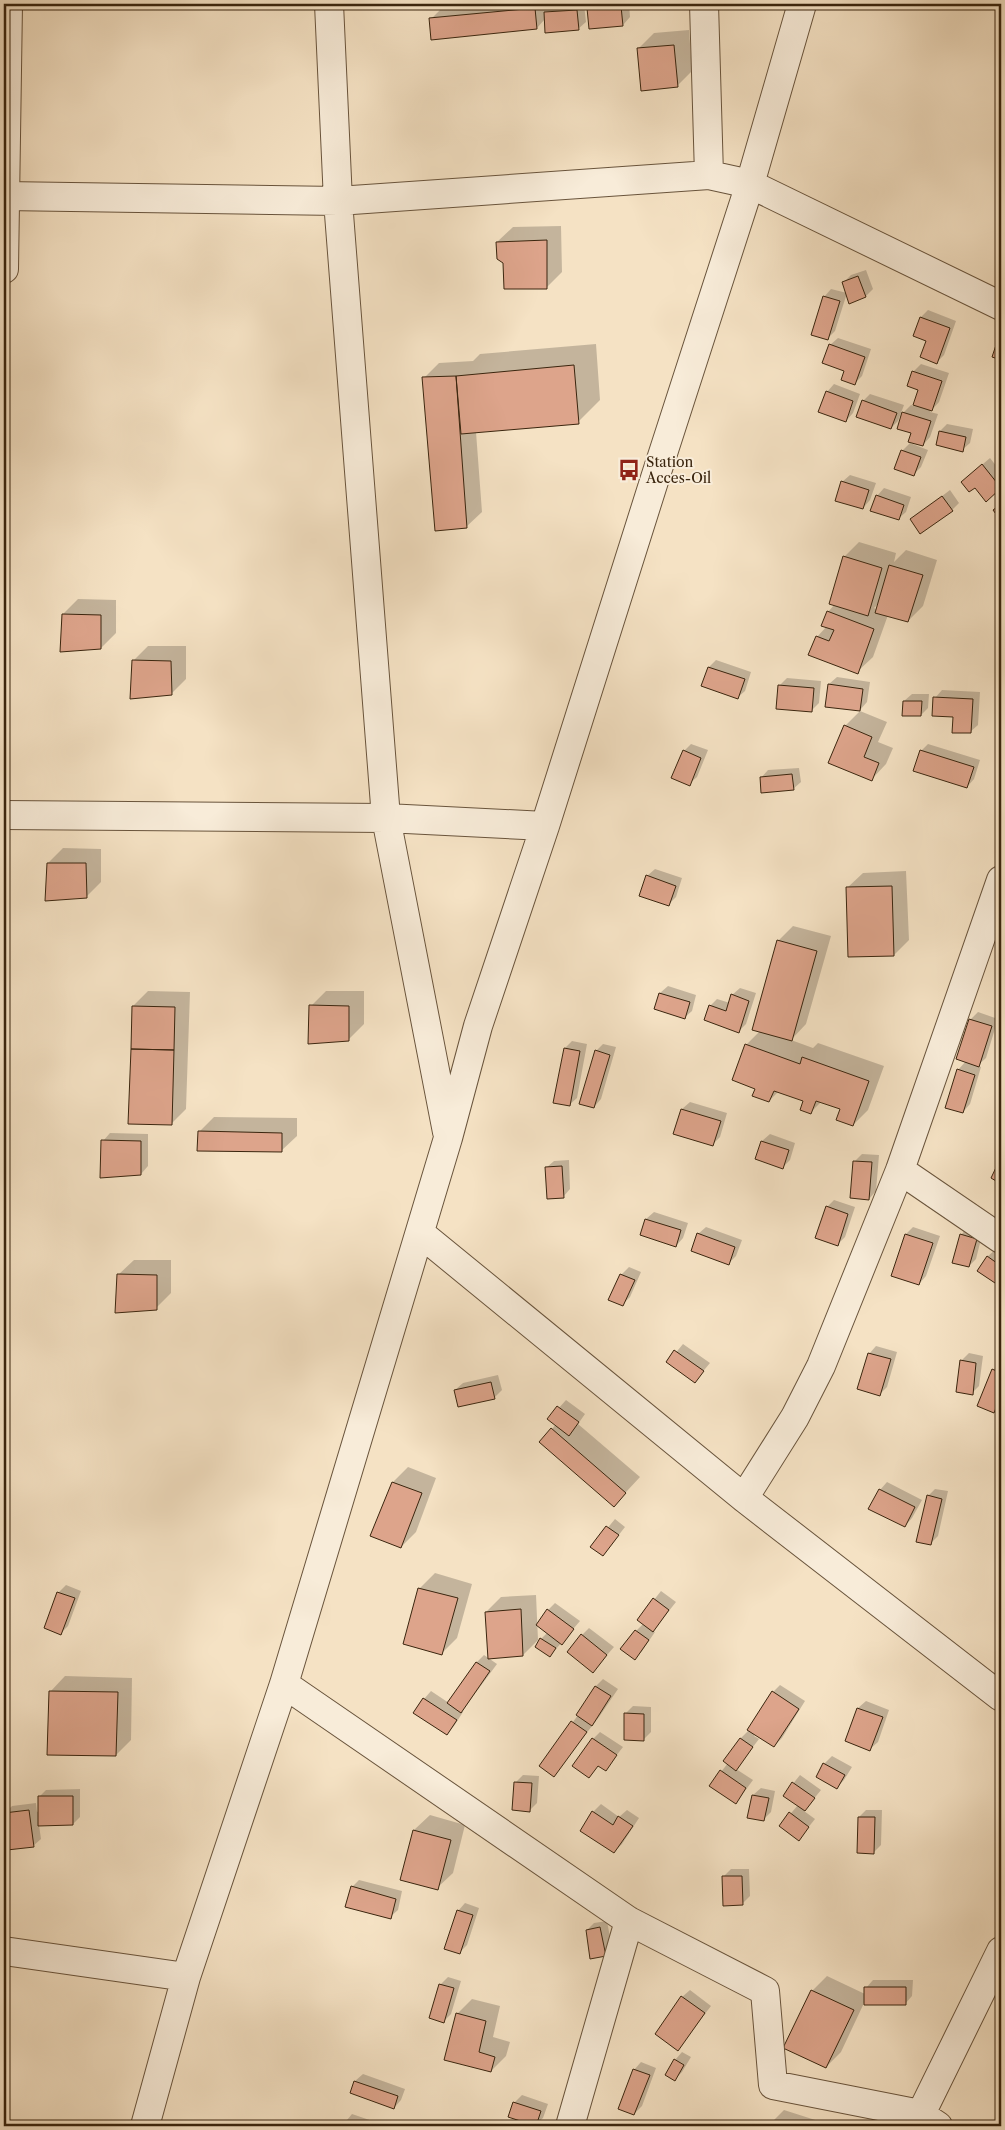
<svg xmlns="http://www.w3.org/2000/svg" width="1005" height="2130" viewBox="0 0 1005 2130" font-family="'Libre Caslon Text',serif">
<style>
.shadow{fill:#0003;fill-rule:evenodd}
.building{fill:#dda48b;stroke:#3a250e}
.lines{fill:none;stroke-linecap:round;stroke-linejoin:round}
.minor-casing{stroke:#69543c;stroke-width:30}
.minor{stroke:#f8ecd9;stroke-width:28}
.labels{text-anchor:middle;stroke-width:4;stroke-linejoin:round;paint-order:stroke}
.poi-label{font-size:14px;fill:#3a250e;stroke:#f8ecd9;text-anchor:start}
</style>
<rect width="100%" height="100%" fill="#f5e2c4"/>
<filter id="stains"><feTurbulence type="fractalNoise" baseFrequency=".004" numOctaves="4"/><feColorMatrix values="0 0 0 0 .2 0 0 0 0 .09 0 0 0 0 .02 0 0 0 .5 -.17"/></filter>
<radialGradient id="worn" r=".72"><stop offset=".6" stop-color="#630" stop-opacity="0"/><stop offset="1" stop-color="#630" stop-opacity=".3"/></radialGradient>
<path class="shadow" d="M446 4H551V6L584 4 586 22 578 29 545 19 537 28 431 19Z
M593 4H629L630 17 623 25 588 9Z
M689 30 692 71 677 86 638 49 654 33Z
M561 226 562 272 547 287 504 262 497 242 513 227Z
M866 270 873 289 866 296 843 283 851 275Z
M831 289 847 293 835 331 828 338 824 297Z
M928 310 956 321 944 355 937 362 921 317Z
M838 338 871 349 862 376 855 383 830 345Z
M596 344 600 400 578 422 476 432 482 512 466 527 424 378 439 363 473 361 480 354Z
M921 364 949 373 939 402 930 412 938 414 930 437 923 445 913 432 903 413 911 405 914 406 920 389 913 372Z
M834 384 860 394 853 413 846 421 827 392Z
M870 394 904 405 898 421 891 428 863 401Z
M947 424 973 429 970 443 962 450 937 444 940 431Z
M910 443 928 450 921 467 913 475 896 468 903 450Z
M990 458 1001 472V489L986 501 970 475Z
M850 475 876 483 870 500 863 508 842 482Z
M884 488 911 497 906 512 898 519 877 496Z
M950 490 959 503 952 510 912 519Z
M859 542 896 553 894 562 906 550 937 560 923 606 908 621 888 615 873 657 857 672 817 637 827 626 828 612 835 604 844 557ZM880 602 878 610 874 608Z
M78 599 116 600V633L101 648 63 614Z
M148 646H186V679L171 694 133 661Z
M716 660 751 672 745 691 737 698 703 685 709 667Z
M837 677 870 682 867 702 860 710 829 684Z
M787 678 821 681 819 703 811 711 779 686Z
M942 690 980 692 978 725 970 732 935 698Z
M912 694H929L928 708 921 715 904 701Z
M860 711 887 722 878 742 893 748 886 764 871 780 845 726Z
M691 744 708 750 697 777 689 784 684 751Z
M928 744 980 760 974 779 967 787 921 751Z
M799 768 801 782 793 789 761 778 768 770Z
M63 848 101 849V882L86 897 48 863Z
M655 869 682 878 676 897 668 905 647 876Z
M906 871 909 940 894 955 847 888 863 873Z
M793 926 831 936 806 1024 791 1040 813 1048 818 1043 884 1066 868 1110 853 1125 841 1108 822 1101 811 1112 804 1100 779 1091 769 1101 757 1088 746 1045 760 1031 778 941Z
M668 986 696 995 692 1011 684 1018 655 1008 660 993Z
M740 988 756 993 746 1024 739 1031 710 1006 717 999 730 1003 732 995Z
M148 991 190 992 186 1109 171 1124 133 1006Z
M326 991H364V1024L349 1039 311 1006Z
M978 1012 998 1019 986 1058 977 1066 981 1067 970 1104 963 1112 958 1070 966 1061 970 1020Z
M572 1041 587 1044 577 1098 569 1105 565 1048Z
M603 1044 616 1047 601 1099 594 1107 596 1051Z
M690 1102 727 1113 720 1137 713 1144 682 1109Z
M214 1117 297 1118V1136L281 1151 199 1132Z
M110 1133 148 1134V1166L141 1174 103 1141Z
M770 1134 795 1143 790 1160 783 1167 762 1141Z
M862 1154 879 1155 876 1191 869 1199 854 1162Z
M569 1160 570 1189 563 1197 546 1168 554 1161Z
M834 1200 855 1207 845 1237 838 1244 827 1207Z
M654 1212 688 1223 683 1238 676 1246 641 1234 646 1219Z
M706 1227 742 1240 736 1256 728 1264 698 1234Z
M913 1227 940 1236 926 1276 919 1284 906 1234Z
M968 1227 983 1231 976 1259 969 1266 961 1235Z
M995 1250 1001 1254V1292L997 1289 1000 1285 987 1257Z
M134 1260H171V1293L156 1308 118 1275Z
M629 1267 641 1272 630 1297 622 1305 621 1275Z
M683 1344 710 1363 695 1381 668 1362Z
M876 1346 897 1352 887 1387 879 1395 869 1354Z
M969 1353 983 1356 979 1386 972 1393 961 1361Z
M1001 1363V1403L993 1411V1370Z
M498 1375 502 1390 494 1398 455 1390 463 1383Z
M566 1400 585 1414 578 1424 640 1477 614 1505 552 1429 556 1424 549 1419Z
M408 1467 436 1478 416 1532 401 1547 393 1482Z
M887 1482 922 1500 912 1518 905 1526 880 1490Z
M935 1489 948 1491 938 1536 930 1544 928 1496Z
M615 1519 625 1527 603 1555 592 1547Z
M435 1573 472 1584 457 1638 442 1653 420 1588Z
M66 1585 81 1591 68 1626 61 1633 46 1627 59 1592Z
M661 1591 676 1602 653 1631 655 1632 642 1651 635 1658 636 1631 643 1624 638 1620Z
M536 1595 538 1640 523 1655 486 1612 501 1597Z
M555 1603 580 1621 550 1656 541 1639 548 1632V1610Z
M589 1628 614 1647 593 1671 582 1635Z
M484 1655 497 1664 462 1711 463 1712 454 1726 447 1733 424 1699 431 1691 449 1703 477 1662Z
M65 1676 132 1678 131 1740 116 1755 50 1692Z
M603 1679 618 1689 599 1717 554 1775 541 1766 578 1715 596 1686Z
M780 1685 805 1701 782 1738 774 1746 755 1734 754 1736 759 1739 736 1769 753 1780 736 1803 710 1786 728 1763 725 1761 741 1738 748 1731 773 1692Z
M866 1701 889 1710 878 1742 870 1749 846 1740 858 1708Z
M633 1706 651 1707V1732L644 1739 625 1714Z
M600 1732 623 1747 605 1770 599 1765 589 1777 593 1739Z
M832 1756 852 1767 844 1780 837 1787 817 1776 824 1764Z
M523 1775 539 1776 537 1803 529 1811 515 1783Z
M800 1775 821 1790 804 1811 815 1819 799 1839 781 1825 798 1805 784 1795Z
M761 1788 775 1791 771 1812 763 1820 753 1795Z
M80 1789V1817L73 1824 39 1825 41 1839 33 1846 4 1814 12 1806 36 1803 37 1812 39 1811V1797L46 1790Z
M601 1804 619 1817 627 1810 639 1818 622 1844 614 1852 581 1830 593 1812Z
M866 1810H882L881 1845 874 1852 859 1817Z
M430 1815 465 1825 453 1873 437 1888 402 1879 414 1830Z
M731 1869H749L750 1896 742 1904 724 1876Z
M359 1880 402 1891 398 1910 390 1917 352 1887Z
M465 1903 479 1908 467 1945 460 1952 458 1911Z
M607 1921 612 1948 605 1955 587 1930 594 1923Z
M827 1976 865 1994 866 1988 873 1980H913L912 1996 905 2004 864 2003 841 2052 826 2067 812 1991Z
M448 1977 461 1981 451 2014 444 2021 440 1985Z
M690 1990 711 2006 678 2049 682 1997Z
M472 1999 500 2006 493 2037 510 2042 506 2056 491 2071 446 2059 457 2014Z
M682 2052 691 2057 682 2072 675 2079V2060Z
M641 2062 656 2068 642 2106 634 2114V2070Z
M363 2074 405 2089 401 2100 394 2108 351 2093 355 2081Z
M522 2095 548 2104 543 2118 535 2125 514 2103Z
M784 2110 834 2126H768Z
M352 2114 387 2126H342Z"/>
<path class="building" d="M621 6 623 26 589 29 587 8Z
M535 8 537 29 431 40 429 18Z
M577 10 579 30 545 33 544 12Z
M674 45 678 87 641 91 637 48Z
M547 240V289H504L503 263 497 259 496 242Z
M858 276 866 297 849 304 842 282Z
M823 296 840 301 828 340 811 335Z
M920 317 950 328 937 364 920 357 926 341 913 336Z
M998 339 1001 340V360L992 357Z
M829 344 865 357 855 385 841 380 844 371 822 363Z
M574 365 579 424 461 434 456 376Z
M912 371 942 381 932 411 913 405 918 390 907 386Z
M456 376 467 528 435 531 422 377Z
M826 391 853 401 846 422 818 412Z
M862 400 897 413 891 429 856 417Z
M902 412 931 421 923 446 908 442 911 433 897 429Z
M939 431 966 437 963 452 936 445Z
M901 450 921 457 914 476 894 469Z
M982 464 1001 488 986 502 975 488 969 492 961 482Z
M841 481 869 490 863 509 835 501Z
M876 495 904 505 899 520 870 511Z
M942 496 953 511 920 534 910 519Z
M1001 504V521L993 510Z
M843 556 882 568 868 616 829 604Z
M889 565 923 575 908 622 875 613Z
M827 611 874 629 858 674 808 655 816 636 829 641 834 630 821 626Z
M62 614 101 615V649L60 652Z
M132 660 171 661 172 695 130 699Z
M708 667 745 679 738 699 701 686Z
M828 684 863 689 860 711 825 707Z
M778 685 814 688 812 712 776 709Z
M933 697 973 699 971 733H952L953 717 932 716Z
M903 701H922L921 716H902Z
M844 725 872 737 864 757 879 763 872 781 828 763Z
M683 750 701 758 690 786 671 778Z
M920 750 974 767 967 788 913 771Z
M792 774 794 790 761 793 760 777Z
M47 863H86L87 898 45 901Z
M646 875 676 886 669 906 639 896Z
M892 886 894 956 848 957 846 887Z
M777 940 817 951 792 1041 752 1030Z
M659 993 690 1002 685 1019 654 1009Z
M731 994 749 1001 739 1033 704 1020 709 1005 726 1011Z
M309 1005 349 1006V1041L308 1044Z
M132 1006 175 1007 174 1050 131 1049Z
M969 1019 992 1026 979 1067 956 1059Z
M745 1044 800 1064 802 1057 869 1081 853 1126 836 1120 840 1109 816 1101 811 1114 800 1110 803 1101 774 1091 769 1102 752 1096 755 1089 732 1080Z
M564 1048 580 1051 570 1106 553 1103Z
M131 1049 174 1050 172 1125 128 1124Z
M595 1050 610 1055 594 1108 579 1104Z
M957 1069 975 1075 963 1113 945 1108Z
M681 1109 721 1121 713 1146 673 1134Z
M198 1131 282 1133V1152L197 1151Z
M101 1140 141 1141V1175L100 1178Z
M761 1141 789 1150 783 1169 755 1159Z
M1001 1157V1184L991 1178Z
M853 1161 872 1162 869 1200 850 1198Z
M562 1166 564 1198 547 1199 545 1167Z
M826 1206 848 1214 838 1246 815 1238Z
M645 1219 681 1230 676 1247 640 1235Z
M697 1233 735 1247 729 1265 691 1251Z
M905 1234 933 1243 919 1285 891 1276Z
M960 1234 977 1239 969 1267 952 1263Z
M987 1256 1001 1266V1293L996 1289 998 1285 977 1271Z
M117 1274 157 1275V1310L115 1313Z
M620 1274 635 1280 623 1306 608 1300Z
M674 1350 704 1371 695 1383 666 1362Z
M868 1353 891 1359 880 1396 857 1389Z
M960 1360 976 1363 973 1395 956 1392Z
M992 1369 1001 1373V1395L994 1413 977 1406Z
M491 1382 495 1399 458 1407 454 1390Z
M557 1406 579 1422 569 1436 547 1419Z
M551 1428 626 1493 614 1507 539 1442Z
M392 1482 422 1493 401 1548 370 1536Z
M879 1489 915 1507 905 1527 868 1509Z
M927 1495 942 1499 931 1545 916 1542Z
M606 1526 619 1535 603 1556 590 1547Z
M418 1588 458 1598 442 1655 403 1644Z
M57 1592 75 1598 61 1635 44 1628Z
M653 1598 669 1610 653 1632 637 1620Z
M521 1609 523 1656 488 1659 485 1612Z
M547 1609 574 1629 562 1645 536 1625Z
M635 1630 649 1640 635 1660 620 1649Z
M581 1634 607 1655 593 1673 567 1652Z
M540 1638 556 1648 550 1657 535 1647Z
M476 1662 490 1671 461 1713 447 1703Z
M595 1686 611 1696 592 1726 576 1715Z
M49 1691 118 1692 116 1756 47 1755Z
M772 1691 799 1709 774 1747 747 1730Z
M423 1698 457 1720 447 1735 413 1713Z
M857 1708 883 1717 870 1751 845 1741Z
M624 1713 644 1714V1741L624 1740Z
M571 1721 587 1732 554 1777 539 1766Z
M592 1738 617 1755 606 1771 598 1766 589 1778 572 1766Z
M740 1738 753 1747 736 1771 723 1761Z
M823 1763 845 1775 837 1789 816 1777Z
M720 1770 746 1788 736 1804 709 1786Z
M514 1782 532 1783 530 1812 512 1810Z
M792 1782 815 1798 805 1811 783 1796Z
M752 1795 769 1798 764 1821 747 1818Z
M38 1796H73V1825L38 1826Z
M29 1810 34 1847 7 1850 4 1813Z
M592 1811 613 1825 618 1816 633 1826 614 1853 580 1831Z
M789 1812 809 1827 799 1841 779 1826Z
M858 1817H875L874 1854 857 1853Z
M413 1830 451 1840 438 1890 400 1880Z
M722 1876H742L743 1905 723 1906Z
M351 1886 396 1899 391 1919 345 1907Z
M457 1910 473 1915 460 1954 444 1949Z
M600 1927 606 1956 590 1959 586 1930Z
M439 1984 454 1988 444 2023 429 2018Z
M864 1987H906V2005H864Z
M811 1990 854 2010 826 2068 783 2048Z
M681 1996 705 2013 678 2051 655 2034Z
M456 2013 486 2021 479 2052 495 2057 491 2072 444 2060Z
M674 2059 684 2065 675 2081 665 2075Z
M633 2069 650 2075 634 2115 618 2109Z
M354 2081 398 2096 394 2109 350 2093Z
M513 2102 541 2111 536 2126 508 2117Z"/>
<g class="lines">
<g class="minor-casing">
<path id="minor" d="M329 4 338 201 386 818 447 1132
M704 4 709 175
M4 196 338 201 709 175 750 184 1001 306
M4 269 8 4
M4 815 386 818 545 826
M900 1170 1001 1239
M420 1233 744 1498 1001 1697
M744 1498 795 1417 821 1366 900 1170 1001 880
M284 1684 629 1921 765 1991 773 2085 920 2114 938 2126
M4 1951 186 1977
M145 2126 186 1977 284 1684 448 1138 478 1026 545 826 655 478 750 184 802 4
M570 2126 629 1921
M915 2126 1001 1951"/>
</g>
<use href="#minor" class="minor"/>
</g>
<defs>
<g id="bus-bare" transform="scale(1.725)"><path d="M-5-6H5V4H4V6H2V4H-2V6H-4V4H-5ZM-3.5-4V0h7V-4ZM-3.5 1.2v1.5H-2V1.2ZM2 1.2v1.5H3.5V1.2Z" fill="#8f2418" stroke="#f8ecd9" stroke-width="2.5" paint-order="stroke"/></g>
</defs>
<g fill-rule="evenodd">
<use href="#bus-bare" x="629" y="470"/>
</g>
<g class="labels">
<g class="poi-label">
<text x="646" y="467">Station<tspan x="646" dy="16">Acces-Oil</tspan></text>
</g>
</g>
<rect width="1005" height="2130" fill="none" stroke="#f5e2c4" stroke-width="20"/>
<rect x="5" y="5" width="995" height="2120" fill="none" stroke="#3a250e" stroke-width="2.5"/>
<rect x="10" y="10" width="985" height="2110" fill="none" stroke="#3a250e"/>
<rect width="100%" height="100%" filter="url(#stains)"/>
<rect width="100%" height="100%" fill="url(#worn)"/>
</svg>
